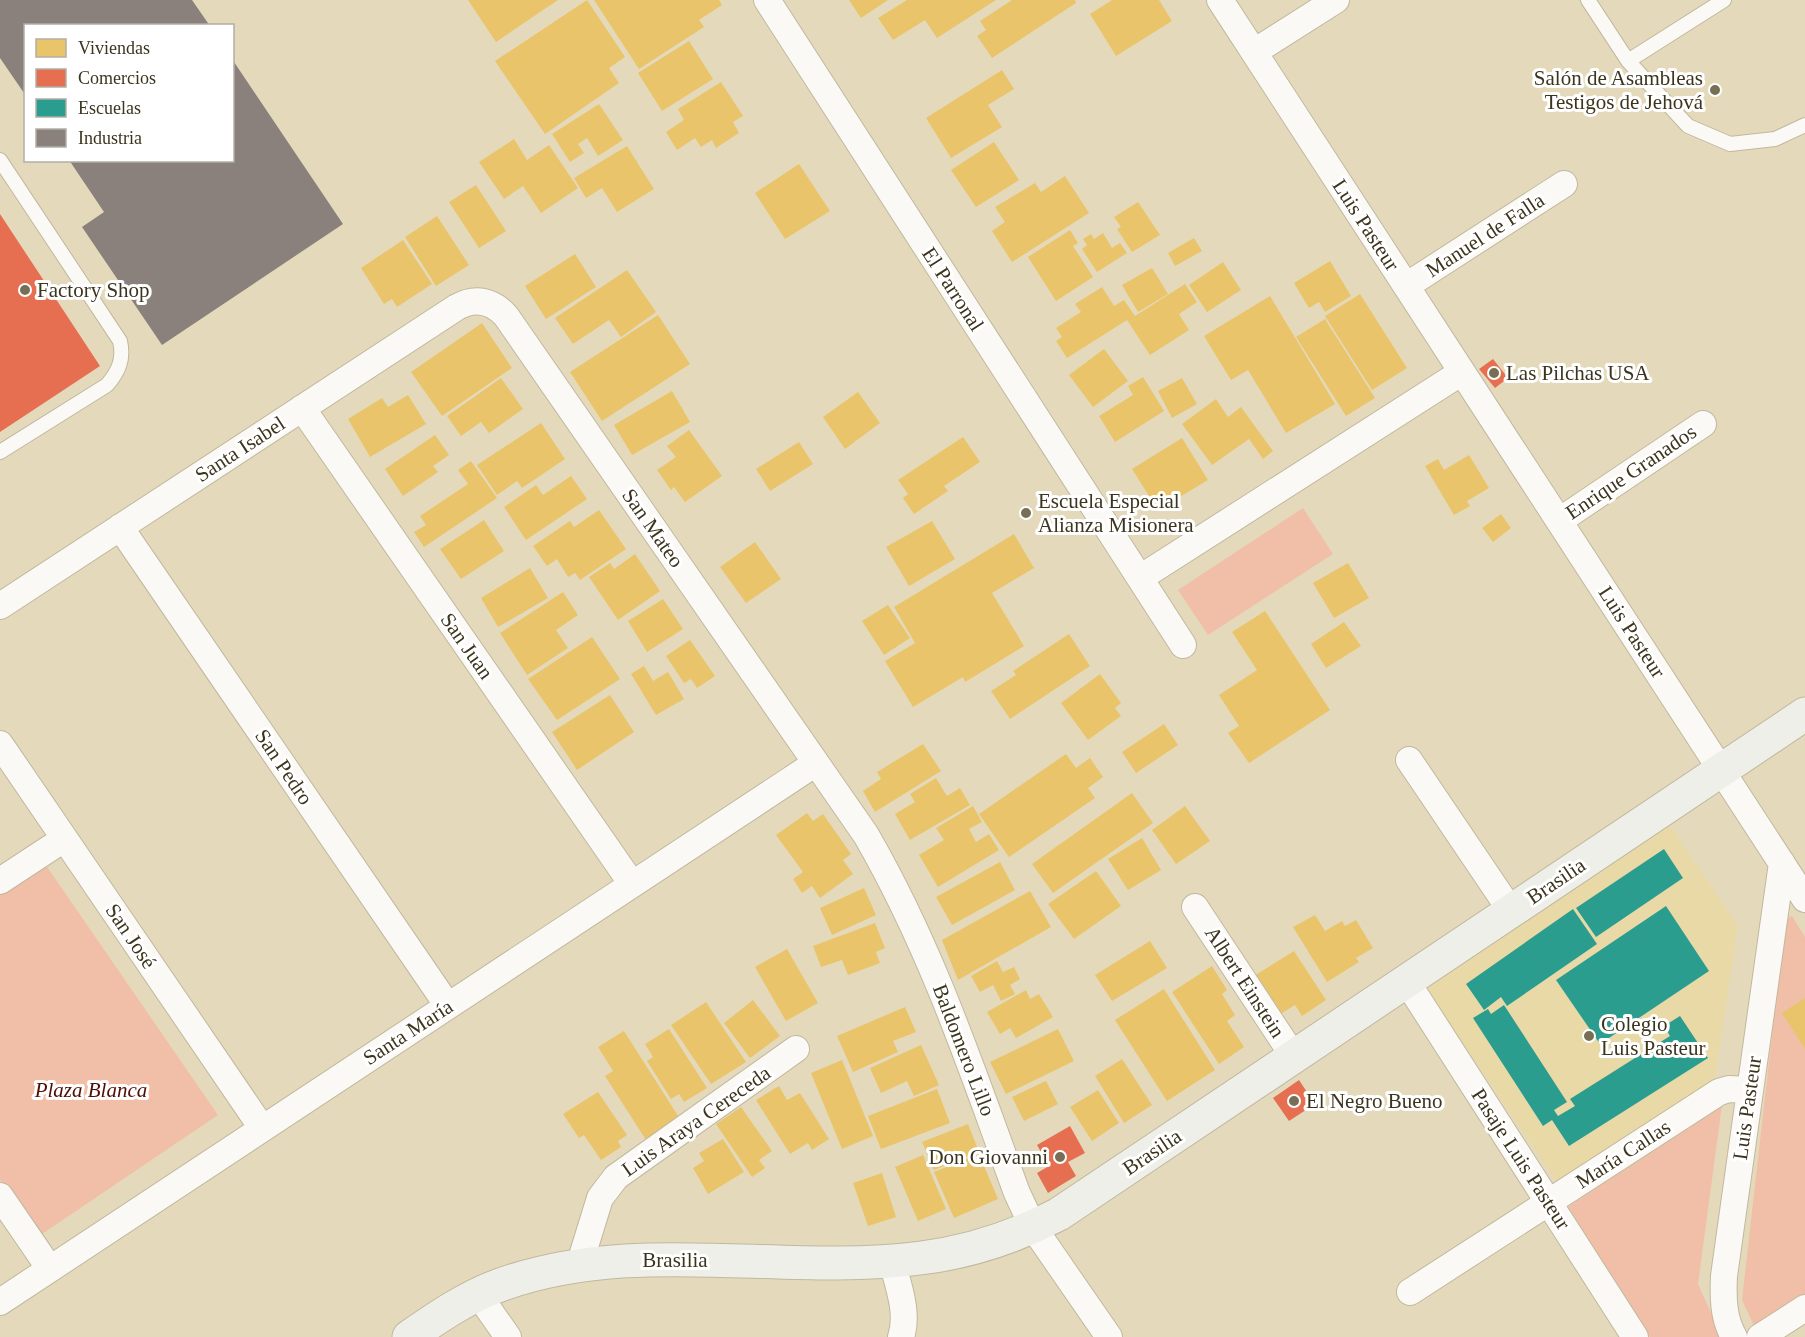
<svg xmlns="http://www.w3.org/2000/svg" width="1805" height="1337" viewBox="0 0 1805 1337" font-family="'Times New Roman',serif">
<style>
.built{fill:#e8d9a7}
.green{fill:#f1bea7}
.homes{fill:#e9c46a}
.shops{fill:#e76f51}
.schools{fill:#2a9d8f}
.industry{fill:#8a817c}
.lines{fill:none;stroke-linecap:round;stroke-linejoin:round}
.lane-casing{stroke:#c0b89f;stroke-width:16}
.street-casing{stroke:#c0b89f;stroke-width:28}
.secondary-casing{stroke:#c0b89f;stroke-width:35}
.lane{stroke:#fbf9f5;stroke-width:14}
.street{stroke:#fbf9f5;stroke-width:26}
.secondary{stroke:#eeefe9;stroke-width:33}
.poi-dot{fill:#776f55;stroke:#fff;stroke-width:2}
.labels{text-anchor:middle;stroke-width:6;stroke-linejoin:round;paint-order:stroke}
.poi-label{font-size:21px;fill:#3c351e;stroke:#fff;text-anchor:start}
.street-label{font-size:21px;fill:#3c351e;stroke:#fff}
.park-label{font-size:21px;font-style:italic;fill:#510f04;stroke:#fff}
</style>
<rect width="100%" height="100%" fill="#e4dabb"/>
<path class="built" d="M1669 824 1738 926 1714 1084 1560 1187 1425 987Z"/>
<path class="green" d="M1303 508 1333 554 1208 635 1178 590Z
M43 861 218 1115 39 1236 0 1180V890Z
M1792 916 1805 937V1296L1755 1328 1742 1300 1785 920Z
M1722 1105 1698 1284 1722 1337H1650L1568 1207Z"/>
<path class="homes" d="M468 0H558L496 42Z
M587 0 625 57 609 68 619 83 545 134 495 61Z
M594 0H719L722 5 699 20 704 27 639 69Z
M849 0H888L861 18Z
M907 0H996L937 38 925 20 893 40 878 18Z
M1012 0H1075L1076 3 992 58 977 36 986 30 980 21Z
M1112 0H1159L1172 21 1116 56 1090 14Z
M689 41 713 79 662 111 638 73Z
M1002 70 1014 89 988 105 1002 127 951 158 926 118Z
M721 82 743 116 733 122 739 133 716 148 712 140 701 147 695 138 677 150 666 132 684 120 678 109Z
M599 104 623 140 598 156 587 138 578 144 584 153 570 162 552 134Z
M514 139 527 160 549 145 578 188 541 213 523 186 504 199 479 162Z
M994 142 1019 180 976 207 951 170Z
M627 146 654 189 617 212 602 188 586 198 574 178Z
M799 164 830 211 785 239 755 193Z
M1065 176 1089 213 1012 262 992 231 1005 222 995 207 1035 183 1041 192Z
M476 185 506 231 479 248 449 202Z
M1138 202 1160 235 1132 252 1117 229 1121 227 1114 217Z
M437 216 469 265 436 286 405 237Z
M1070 230 1078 243 1073 246 1093 277 1056 301 1028 257Z
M1103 233 1112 248 1120 243 1127 253 1097 272 1082 249 1087 245 1083 239 1091 234 1094 239Z
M1194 238 1202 251 1175 266 1168 253Z
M403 240 432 284 397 307 392 299 384 304 361 268Z
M575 254 596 287 546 319 525 286Z
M1330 261 1351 296 1325 312 1319 302 1309 308 1294 283Z
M1223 262 1241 290 1207 312 1189 285Z
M1152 268 1168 294 1138 312 1122 285Z
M627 270 656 312 621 337 609 320 573 344 555 318Z
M1185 284 1197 302 1179 314 1189 330 1150 355 1127 320 1067 358 1056 341 1062 337 1056 328 1081 312 1075 304 1102 287 1114 306 1124 300 1135 316Z
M1360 294 1407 368 1372 390 1325 316Z
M1270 296 1335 404 1286 433 1248 370 1231 380 1204 336Z
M658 315 690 364 602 421 570 372Z
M1325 319 1375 398 1346 416 1296 337Z
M482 323 512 368 442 416 411 372Z
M1104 349 1128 381 1093 407 1069 375Z
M1143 377 1164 411 1115 442 1099 416 1133 395 1128 386Z
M501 378 523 409 489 433 481 422 461 436 447 416Z
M1182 378 1197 404 1172 418 1158 391Z
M672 391 690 422 632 455 614 425Z
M858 392 880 423 845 449 823 417Z
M408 395 426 424 370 457 348 419 382 398 388 407Z
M1216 399 1228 417 1241 407 1273 451 1263 459 1249 439 1212 465 1182 424Z
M541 423 565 459 522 488 517 481 497 495 477 465Z
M689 430 722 476 685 502 674 487 671 490 657 470 676 457 667 446Z
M435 435 449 455 433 466 438 472 403 496 385 469Z
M963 437 980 462 944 486 948 491 914 514 903 498 908 494 898 480Z
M1182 438 1208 480 1158 510 1132 469Z
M799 442 813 464 770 491 756 469Z
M1469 455 1489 488 1467 501 1470 506 1454 515 1425 466 1438 459 1444 470Z
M471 461 497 498 424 547 414 532 426 525 420 516 468 484 458 470Z
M571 476 587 499 526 540 504 507 536 485 543 495Z
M599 510 626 549 580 580 575 573 568 577 557 559 547 566 533 546 570 521 574 527Z
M1501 514 1511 528 1493 542 1482 528Z
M484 520 504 551 461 579 440 549Z
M932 521 955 559 909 586 886 547Z
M1014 534 1034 568 992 593 1024 646 965 682 963 677 913 707 885 661 915 643 894 607Z
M755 542 781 579 746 603 720 567Z
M635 554 660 591 618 620 589 577 610 563 614 569Z
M1348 563 1369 598 1334 618 1313 583Z
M530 568 548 598 498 627 481 598Z
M563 592 578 615 556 630 568 648 527 675 500 633Z
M663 599 683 629 647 652 628 621Z
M888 605 910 638 884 655 862 621Z
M1265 611 1330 710 1249 763 1228 733 1239 726 1219 695 1257 670 1232 632Z
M1344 622 1361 646 1326 668 1311 644Z
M1069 634 1090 666 1010 719 991 691 1016 675 1013 671Z
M592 637 620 679 557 720 528 679Z
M690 640 715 676 697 688 691 679 684 683 666 656Z
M644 666 653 681 668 672 684 699 656 715 631 674Z
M1100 674 1121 703 1115 708 1121 716 1088 740 1061 703Z
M610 695 634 732 577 770 552 732Z
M1164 724 1178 745 1136 773 1122 752Z
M923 744 941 771 875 812 863 791 881 779 877 772Z
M1066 754 1076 768 1090 758 1103 777 1088 788 1095 798 1009 857 979 814Z
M936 778 947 796 960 788 970 805 910 840 895 814 915 802 910 794Z
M1132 793 1153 823 1053 893 1032 864Z
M973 806 982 822 969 829 976 842 989 834 999 850 938 887 919 855 944 840 936 828Z
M1185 806 1210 841 1176 864 1152 830Z
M807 813 813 821 823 814 851 854 843 860 853 874 820 898 812 886 802 893 793 879 803 872 776 835Z
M1142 838 1161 870 1128 890 1108 859Z
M1000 862 1015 890 952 925 936 897Z
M1096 871 1121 906 1074 939 1048 904Z
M864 888 876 915 832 935 820 908Z
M1030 891 1051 927 958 980 942 940Z
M1315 915 1325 931 1342 921 1345 926 1356 920 1373 948 1356 958 1359 962 1327 982 1293 927Z
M875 923 885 948 876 952 880 963 848 975 842 960 821 967 813 946Z
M1150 941 1167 968 1112 1001 1095 975Z
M787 949 818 1003 786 1021 755 967Z
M1294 951 1326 1000 1302 1016 1295 1005 1279 1015 1254 976Z
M997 961 1003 972 1014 967 1020 979 1010 985 1015 994 1001 1001 993 985 980 992 971 976Z
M1212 966 1227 990 1222 994 1235 1015 1227 1021 1244 1047 1219 1064 1172 992Z
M1164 989 1215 1070 1167 1101 1115 1020Z
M1026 990 1030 999 1039 994 1053 1017 1016 1038 1010 1028 1000 1034 987 1012Z
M1805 998V1049L1782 1013Z
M753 1000 780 1036 750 1058 724 1023Z
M706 1002 746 1062 711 1084 671 1025Z
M905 1007 916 1032 893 1041 898 1052 853 1072 837 1036Z
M669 1029 707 1088 684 1102 679 1094 671 1099 647 1061 653 1057 645 1044Z
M1058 1029 1074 1061 1006 1094 990 1062Z
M624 1031 680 1119 646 1140 605 1076 613 1071 598 1047Z
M921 1045 939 1085 914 1096 907 1081 881 1093 870 1068Z
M1122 1059 1152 1105 1124 1123 1095 1076Z
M842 1060 873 1136 842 1149 811 1073Z
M1046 1081 1058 1104 1024 1121 1012 1097Z
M779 1086 787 1100 800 1093 829 1139 812 1150 808 1143 790 1154 756 1100Z
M937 1089 950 1123 881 1149 868 1116Z
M1098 1090 1119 1123 1092 1141 1070 1107Z
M598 1092 627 1135 618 1141 621 1147 601 1160 584 1135 579 1138 563 1114Z
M741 1107 772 1151 759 1160 765 1168 752 1177 716 1124Z
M968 1124 979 1152 934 1170 922 1142Z
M723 1139 744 1172 708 1194 693 1168 704 1161 699 1153Z
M979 1154 998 1199 954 1218 934 1172Z
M923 1155 946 1209 918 1221 895 1167Z
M882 1173 896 1217 868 1226 853 1183Z"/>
<path class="shops" d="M0 214 100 366 0 432Z
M1493 359 1508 378 1495 388 1479 369Z
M1299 1080 1315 1104 1289 1121 1273 1098Z
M1070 1126 1085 1153 1068 1162 1076 1176 1048 1193 1037 1173 1049 1166 1037 1145Z"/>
<path class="schools" d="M1664 849 1683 878 1596 937 1576 908Z
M1666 906 1709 971 1600 1044 1556 980Z
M1573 909 1597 944 1507 1006 1501 997 1484 1010 1466 984Z
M1504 1005 1567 1102 1554 1110 1558 1116 1575 1106 1570 1099 1670 1036 1664 1026 1680 1016 1708 1058 1569 1146 1552 1120 1543 1126 1473 1018 1488 1009 1491 1014Z"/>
<path class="industry" d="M0 0H192L210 26H26V96L0 58Z
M232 59 343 224 162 345 82 227 104 212 69 160H232Z"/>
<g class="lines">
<g class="lane-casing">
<path id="lane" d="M1588 0 1628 61 1688 126 1730 144 1775 139 1805 125
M1628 61 1724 0
M0 160 120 341C124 359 119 371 107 385L0 452"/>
</g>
<g class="street-casing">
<path id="street" d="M767 0 1183 645
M1220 0 1805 899
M1254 52 1336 0
M1406 286 1564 184
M302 408 632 884
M1559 521 1703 424
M120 527 448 1006
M1140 578 1462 372
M0 606 457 307C475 297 492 300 506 316L866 835C932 949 972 1070 1017 1193L1033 1227 1109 1337
M0 744 262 1128
M1409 760 1511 911
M0 881 64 839
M1195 907 1294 1057
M1407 982 1635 1337
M0 1196 50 1269
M892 1261C898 1285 909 1313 901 1337
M579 1266 600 1198 616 1177 796 1049
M1410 1292 1719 1092 1729 1089 1750 1090
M478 1294 508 1337
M0 1302 816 763
M1734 1337C1723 1318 1723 1297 1724 1276L1782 863
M1760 1337 1805 1308"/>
</g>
<g class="secondary-casing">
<path id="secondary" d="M409 1337C438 1317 467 1297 500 1285 636 1236 781 1276 921 1258 970 1252 1015 1237 1059 1214L1805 714"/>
</g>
<use href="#lane" class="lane"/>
<use href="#street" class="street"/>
<use href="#secondary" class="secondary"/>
</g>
<g class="poi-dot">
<circle cx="1715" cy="90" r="6"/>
<circle cx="25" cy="290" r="6"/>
<circle cx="1494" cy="373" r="6"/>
<circle cx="1026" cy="513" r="6"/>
<circle cx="1589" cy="1036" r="6"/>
<circle cx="1294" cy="1101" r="6"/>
<circle cx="1060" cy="1157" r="6"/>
</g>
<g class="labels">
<g class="poi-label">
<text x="1703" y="85" text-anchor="end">Salón de Asambleas<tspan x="1703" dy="24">Testigos de Jehová</tspan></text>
<text x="37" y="297">Factory Shop</text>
<text x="1506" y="380">Las Pilchas USA</text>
<text x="1038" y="508">Escuela Especial<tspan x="1038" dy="24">Alianza Misionera</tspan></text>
<text x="1601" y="1031">Colegio<tspan x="1601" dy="24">Luis Pasteur</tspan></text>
<text x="1306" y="1108">El Negro Bueno</text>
<text x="1048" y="1164" text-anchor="end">Don Giovanni</text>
</g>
<g class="street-label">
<text transform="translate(1366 225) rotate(57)" y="7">Luis Pasteur</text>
<text transform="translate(1485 235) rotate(-33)" y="7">Manuel de Falla</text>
<text transform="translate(953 289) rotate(57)" y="7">El Parronal</text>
<text transform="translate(240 449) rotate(-33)" y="7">Santa Isabel</text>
<text transform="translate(1631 472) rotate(-34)" y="7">Enrique Granados</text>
<text transform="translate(653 528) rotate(55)" y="7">San Mateo</text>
<text transform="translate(1632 632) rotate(57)" y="7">Luis Pasteur</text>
<text transform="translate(467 646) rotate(55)" y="7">San Juan</text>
<text transform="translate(284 767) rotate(56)" y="7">San Pedro</text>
<text transform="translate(1556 881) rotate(-34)" y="7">Brasilia</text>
<text transform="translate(131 936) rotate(56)" y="7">San José</text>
<text transform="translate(1245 982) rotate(57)" y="7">Albert Einstein</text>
<text transform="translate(408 1032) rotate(-33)" y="7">Santa María</text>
<text transform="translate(964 1050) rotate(69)" y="7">Baldomero Lillo</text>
<text transform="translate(1747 1108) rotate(-82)" y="7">Luis Pasteur</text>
<text transform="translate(696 1121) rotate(-35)" y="7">Luis Araya Cereceda</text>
<text transform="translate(1152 1152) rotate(-34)" y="7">Brasilia</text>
<text transform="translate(1623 1154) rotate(-33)" y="7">María Callas</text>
<text transform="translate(1521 1159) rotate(57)" y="7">Pasaje Luis Pasteur</text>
<text x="675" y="1267">Brasilia</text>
</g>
<g class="park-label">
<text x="91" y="1097">Plaza Blanca</text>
</g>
</g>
<rect x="24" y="24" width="210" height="138" fill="#ffffff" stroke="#b1aea5" stroke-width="1.5"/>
<rect x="36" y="39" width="30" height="18" fill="#e9c46a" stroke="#b1aea5" stroke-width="1.5"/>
<text x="78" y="54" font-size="18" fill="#3c351e">Viviendas</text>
<rect x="36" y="69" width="30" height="18" fill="#e76f51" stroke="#b1aea5" stroke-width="1.5"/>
<text x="78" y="84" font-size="18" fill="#3c351e">Comercios</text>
<rect x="36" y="99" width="30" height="18" fill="#2a9d8f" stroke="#b1aea5" stroke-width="1.5"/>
<text x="78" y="114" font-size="18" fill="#3c351e">Escuelas</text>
<rect x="36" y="129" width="30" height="18" fill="#8a817c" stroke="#b1aea5" stroke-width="1.5"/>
<text x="78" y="144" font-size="18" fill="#3c351e">Industria</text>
</svg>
